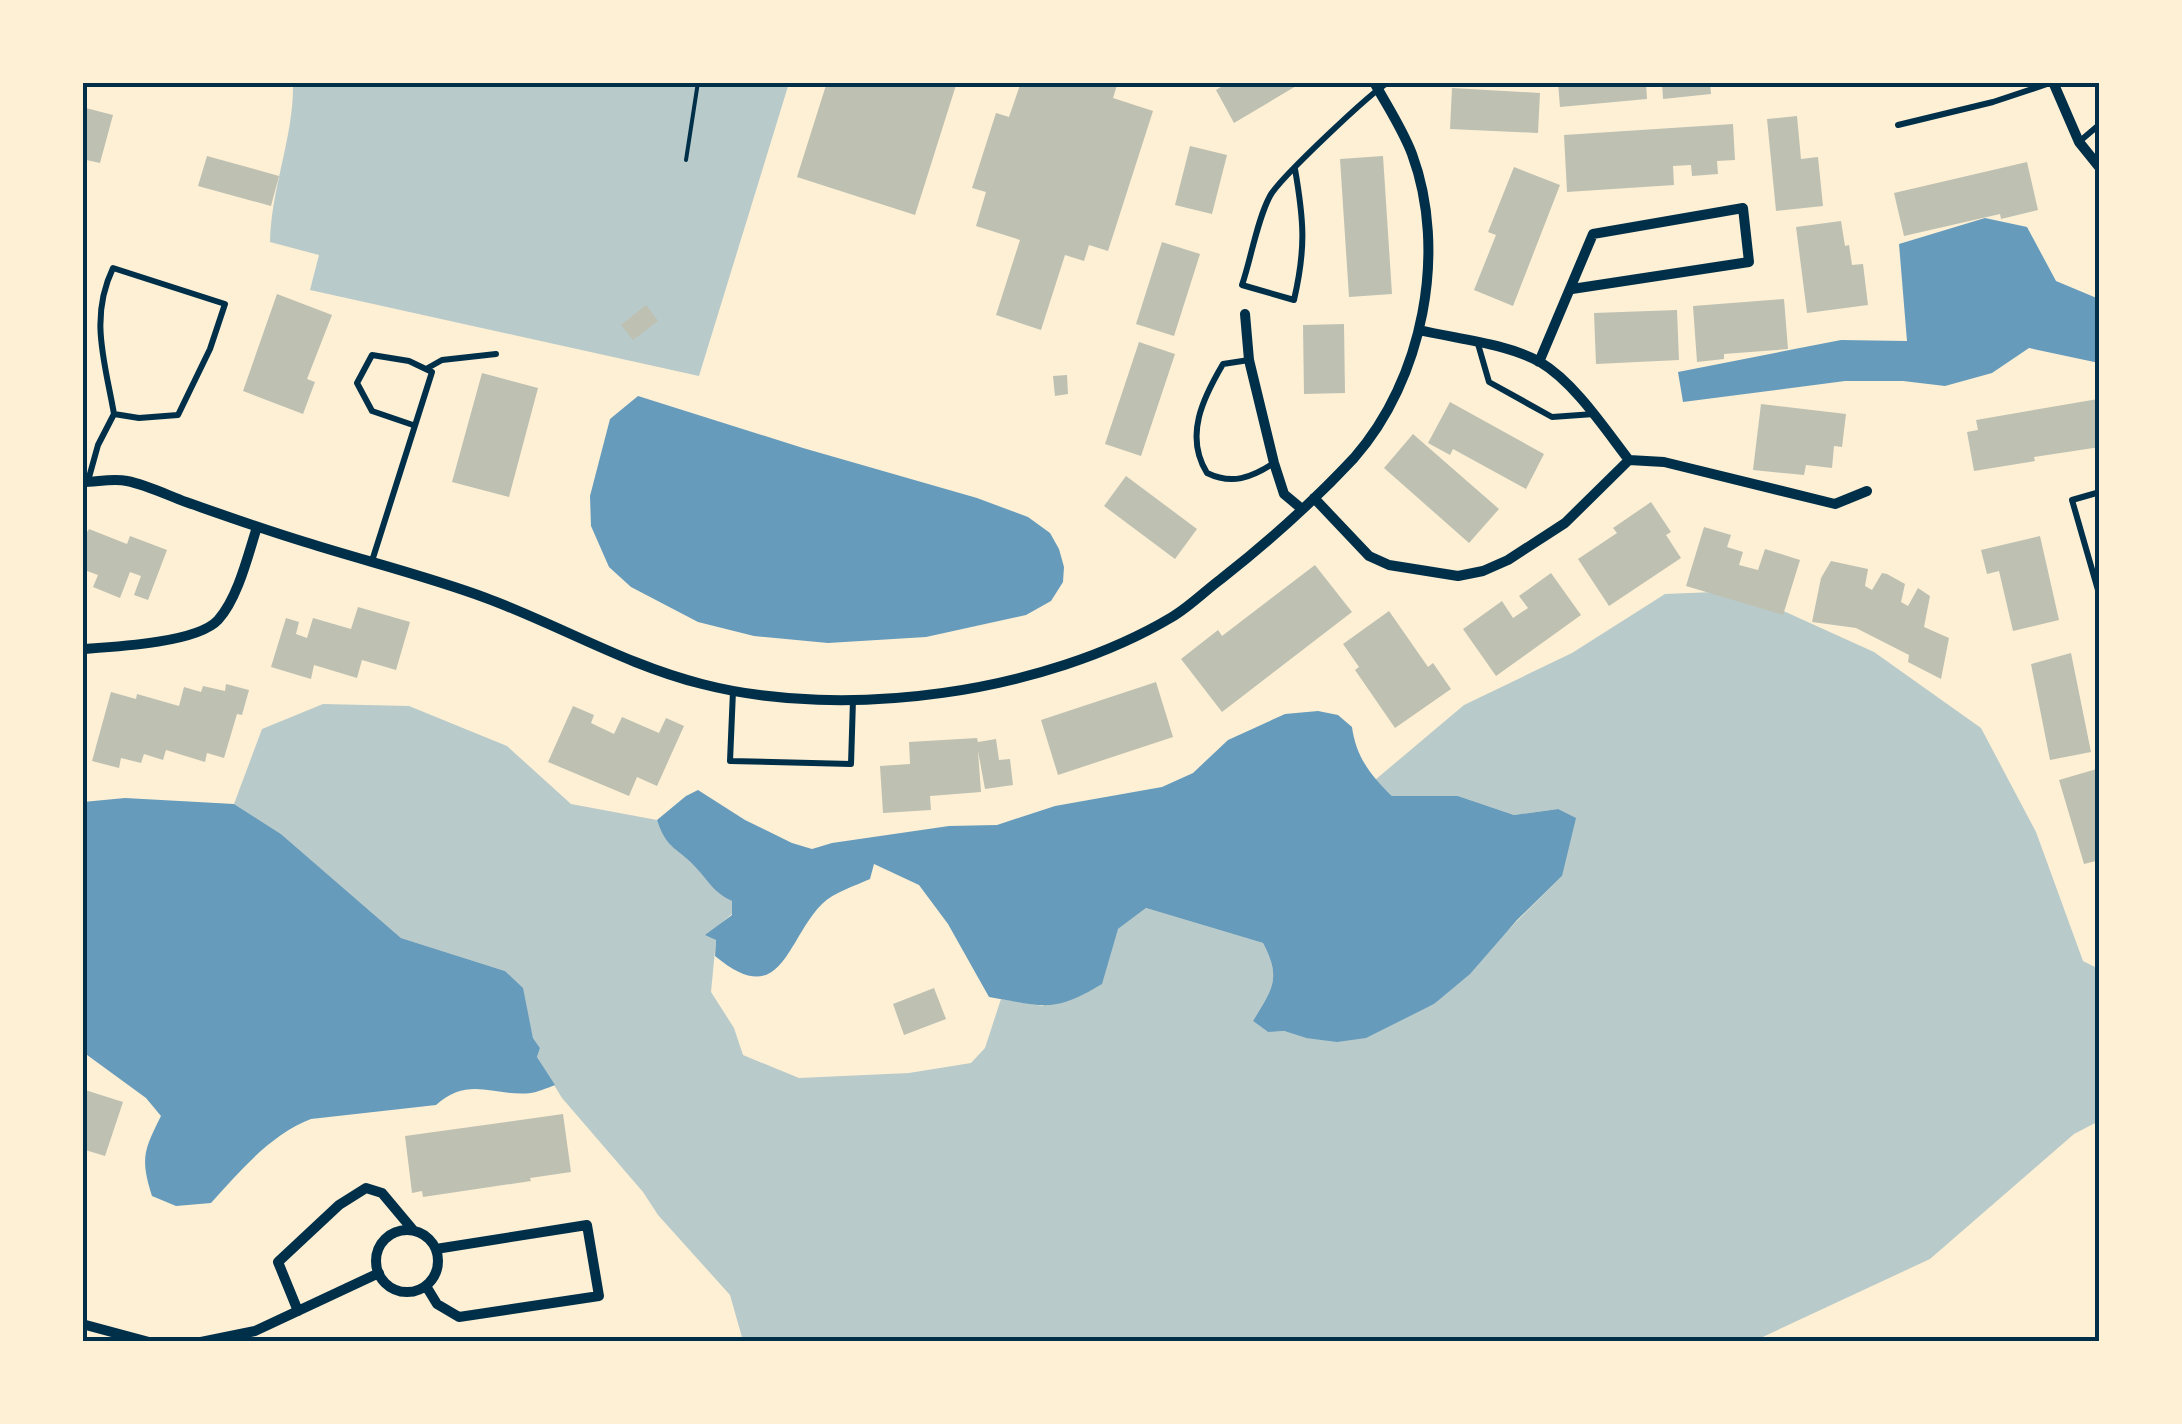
<svg xmlns="http://www.w3.org/2000/svg" width="2182" height="1424" viewBox="0 0 2182 1424" font-family="Figtree,sans-serif">
<style>
.green{fill:#b9caca}
.water{fill:#669bbc}
.building{fill:#bec0b2}
.lines{fill:none;stroke-linecap:round;stroke-linejoin:round}
.path{stroke:#003049;stroke-width:4}
.service{stroke:#003049;stroke-width:6}
.minor{stroke:#003049;stroke-width:10}
.neatline{fill:none;stroke:#003049;stroke-width:4}
</style>
<rect width="100%" height="100%" fill="#fdf0d5"/>
<path class="green" d="M293 83H789L699 376 310 290 319 255 270 242C271 188 294 136 293 83Z
M1739 591 1874 652 1981 728 2036 832 2083 961 2099 969V1121L2074 1134 1930 1259 1754 1341H743L730 1295 658 1215 643 1192 562 1098 537 1057 540 1048 533 1038 522 988 505 971 401 938 281 834 234 804 262 729 323 704 409 706 507 746 571 804 657 820C666 850 679 848 697 869 710 883 714 893 732 901V914L707 935 716 940 711 992 734 1028 743 1055 799 1078 909 1073 971 1063 985 1048 1001 999 1043 1006 1118 929 1146 908 1263 943C1282 979 1272 989 1253 1021L1268 1032 1284 1031 1306 1038 1401 1019 1434 1004 1562 876 1558 809 1514 815 1458 796H1392L1375 780 1464 705 1572 653 1665 594Z"/>
<path class="water" d="M1985 218 2027 227 2056 281 2099 299V363L2029 348 1992 373 1945 386 1903 381H1845L1683 402 1678 372 1841 340 1907 341 1899 244Z
M638 396 803 448 977 498 1028 517 1050 533 1059 549 1064 567 1063 582 1051 601 1026 615 926 637 828 643 754 636 698 622 631 587 609 567 591 526 590 496 610 419Z
M1318 711 1338 715 1352 727C1356 757 1371 776 1392 796H1458L1514 815 1558 809 1576 818 1562 876 1517 920 1470 974 1434 1004 1366 1038 1337 1042 1306 1038 1284 1031 1268 1032 1253 1021C1272 989 1282 979 1263 943L1146 908 1118 929 1102 984C1052 1014 1044 1006 989 997L948 924 919 885 874 864 870 879C855 886 834 892 822 904 786 940 782 1012 715 956L716 940 705 935 732 915V901C714 893 710 883 697 869 679 848 666 850 657 820L686 796 698 790 745 820 792 843 812 849 832 843 949 826 997 825 1055 806 1162 787 1193 773 1228 740 1285 714Z
M125 798 234 804 281 834 401 938 505 971 523 988 533 1038 540 1048 537 1057 555 1085C547 1088 538 1092 531 1093 494 1097 469 1075 436 1105L311 1119C271 1134 239 1172 211 1203L176 1206 152 1196C140 1158 144 1150 161 1116L146 1098 83 1052V802Z"/>
<path class="building" d="M827 82H957L915 215 797 177Z
M1021 82H1118L1113 98 1153 111 1108 251 1089 245 1084 261 1065 255 1041 330 996 315 1020 240 976 226 986 192 972 188 996 113 1009 117Z
M1229 82H1303L1234 123 1216 90Z
M1558 82H1646L1647 99 1560 107Z
M1662 82H1710L1711 94 1663 99Z
M1452 88 1540 93 1538 133 1450 129Z
M82 107 113 115 100 163 82 159Z
M1797 116 1801 159 1818 157 1823 206 1776 211 1767 119Z
M1733 124 1735 160 1717 161 1718 174 1692 176 1691 165 1673 166 1674 185 1567 192 1564 135Z
M1190 146 1227 155 1212 214 1175 205Z
M207 156 279 176 271 206 198 186Z
M1383 156 1392 294 1349 297 1340 159Z
M2027 162 2038 210 2001 219 2000 214 1904 236 1894 193Z
M1514 167 1560 185 1513 306 1474 290 1496 235 1488 232Z
M1841 221 1845 246 1849 245 1852 265 1863 264 1868 305 1807 313 1796 227Z
M1162 242 1200 254 1174 336 1136 324Z
M277 294 332 315 307 379 315 382 303 414 243 391Z
M1784 299 1788 349 1724 354V359L1697 362 1693 306Z
M646 305 658 321 633 340 621 325Z
M1677 310 1679 360 1596 364 1594 313Z
M1344 324 1345 393 1304 394 1303 325Z
M1139 342 1175 354 1141 456 1105 444Z
M482 373 538 388 509 497 452 482Z
M1067 375 1068 394 1055 396 1053 376Z
M2098 399 2100 447 2034 457 2035 461 1974 471 1967 432 1978 430 1976 420Z
M1450 402 1544 454 1526 489 1453 449 1450 455 1428 443Z
M1761 404 1846 414 1842 447 1834 446 1832 468 1806 465 1804 475 1753 470Z
M1413 434 1499 509 1469 543 1384 468Z
M1126 476 1197 529 1175 559 1104 506Z
M1651 502 1671 532 1666 535 1681 558 1609 606 1578 559 1617 533 1613 528Z
M1704 527 1731 535 1727 547 1743 552 1739 565 1758 570 1765 549 1800 560 1783 615 1686 586Z
M89 529 127 544 130 536 167 550 148 600 134 595 141 576 130 572 120 598 93 587 98 575 87 571 82 582V540Z
M2040 536 2059 620 2013 631 1999 571 1987 574 1981 550Z
M1831 561 1868 569 1865 586 1872 590 1882 573 1887 574 1905 584 1901 602 1908 606 1918 588 1930 596 1924 627 1949 638 1941 679 1908 662 1909 655 1856 628 1812 622 1821 578Z
M1315 565 1352 612 1222 712 1181 659 1218 630 1222 636Z
M1551 573 1581 615 1496 676 1463 629 1502 601 1513 618 1528 608 1519 596Z
M358 607 410 622 396 670 362 660 357 678 314 665 311 679 271 667 286 618 299 622 296 634 307 638 313 618 351 629Z
M1389 611 1428 667 1433 663 1451 689 1395 728 1355 670 1359 667 1343 644Z
M2071 653 2091 752 2050 760 2031 664Z
M1156 682 1173 737 1058 775 1041 720Z
M226 684 249 690 242 715 237 714 224 758 207 753 205 762 166 750 163 760 144 754 141 763 121 758 119 768 92 761 111 692 136 699 137 694 179 706 184 687 201 692 203 686 225 691Z
M573 706 594 715 591 723 614 734 622 717 659 733 666 718 684 726 657 786 637 777 629 796 548 762Z
M977 738 978 742 996 739 999 760 1010 759 1013 785 985 789 978 751 981 792 930 796 931 810 883 813 880 766 910 764 909 742Z
M2100 768V860L2084 864 2059 780Z
M934 988 946 1019 904 1035 893 1004Z
M82 1089 123 1102 105 1156 82 1149Z
M563 1114 571 1172 530 1178 531 1181 423 1197 422 1191 412 1193 405 1136Z"/>
<g class="lines">
<path class="path" d="M686 160 698 82"/>
<path class="service" d="M1898 125 1993 102 2053 82
M2080 141 2100 124
M1295 169C1304 221 1306 248 1294 300L1242 285C1251 259 1257 220 1270 196 1279 179 1371 92 1389 82
M1478 344 1489 382 1552 417 1594 414
M1249 360 1223 364C1203 398 1184 436 1207 473 1232 485 1251 478 1274 463
M426 369 442 360 496 354
M88 481 98 445 114 414 139 418 178 415 210 349 225 304 113 268C89 318 105 362 114 414
M2100 492 2072 500 2100 597
M372 561 432 372 409 361 372 355 357 383 372 411 413 425
M733 691 730 761 851 764 853 700"/>
<path class="minor" d="M2053 82 2079 142 2100 168
M1245 314 1249 360 1274 463 1284 494 1302 509
M1419 330C1457 339 1505 343 1540 362 1574 382 1605 429 1629 460L1664 462 1835 504 1867 491
M1539 362 1593 234 1743 208 1749 262 1572 289
M82 482C97 482 113 478 127 481 147 485 167 495 186 502 226 516 265 530 305 542 365 561 427 576 486 598 559 625 626 665 702 684 845 721 1045 693 1172 617 1189 607 1205 591 1221 579 1268 542 1313 502 1354 458 1423 380 1448 251 1412 154 1402 128 1387 106 1374 82
M1314 498 1369 556 1389 565 1458 576 1483 571 1508 560 1565 523 1629 460
M82 649C113 647 197 643 218 620 238 598 248 555 257 527
M376 1261a31 31 0 1 1 62 0a31 31 0 1 1-62 0Z
M426 1286 437 1304 459 1317 599 1296 587 1225 436 1249
M298 1311 278 1262 339 1205 366 1188 382 1193 413 1230
M82 1324 149 1342
M201 1342 255 1331 379 1273"/>
</g>
<rect width="2182" height="1424" fill="none" stroke="#fdf0d5" stroke-width="170"/>
<rect x="85" y="85" width="2012" height="1254" class="neatline"/>
</svg>
